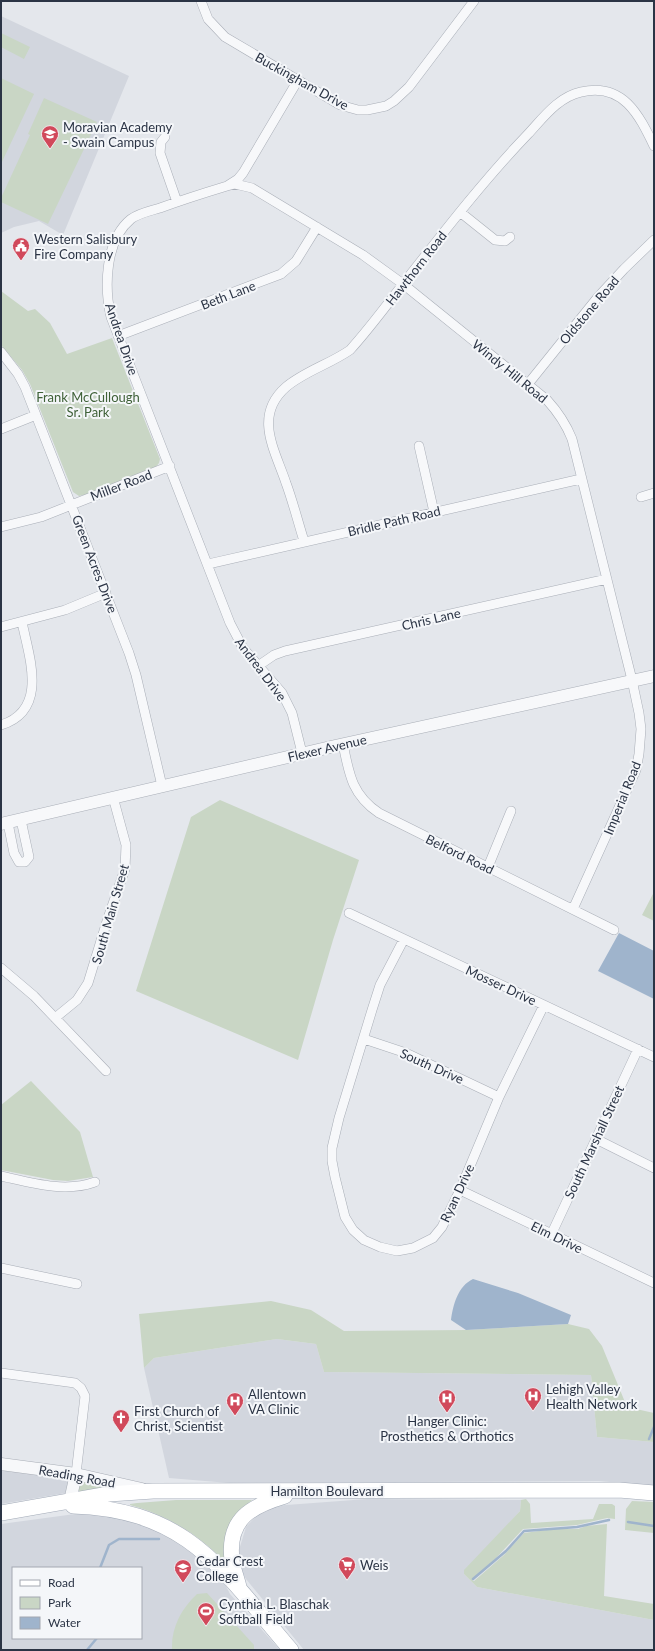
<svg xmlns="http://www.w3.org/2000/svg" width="655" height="1651" viewBox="0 0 655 1651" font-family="Lato,sans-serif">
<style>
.built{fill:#d2d6de;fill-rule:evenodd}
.green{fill:#c9d6c5}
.water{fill:#9fb4cc}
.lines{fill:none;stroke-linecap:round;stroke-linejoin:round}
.stream{stroke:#9fb4cc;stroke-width:2.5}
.minor-casing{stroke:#a9aeb7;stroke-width:10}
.tertiary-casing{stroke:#a9aeb7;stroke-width:13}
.primary-casing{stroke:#a3abb8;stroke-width:16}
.minor{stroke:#f7f8fa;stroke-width:9}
.tertiary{stroke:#f7f8fa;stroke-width:12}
.primary{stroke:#fff;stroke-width:15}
.labels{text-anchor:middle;stroke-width:4;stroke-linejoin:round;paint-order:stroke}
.street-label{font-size:13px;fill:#2b3445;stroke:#f4f6f9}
.poi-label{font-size:13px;fill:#2b3445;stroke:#f4f6f9;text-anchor:start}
.park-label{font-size:13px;fill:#3f6138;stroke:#f4f6f9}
</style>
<rect width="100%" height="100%" fill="#e4e7ec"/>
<path class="built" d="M1 16 129 76 63 235 39 221 14 227 1 233Z
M277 1339 316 1344 324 1372 591 1375 597 1437 654 1442V1486L599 1481 229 1483 169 1478 144 1368 154 1358Z
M1 1470 66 1477 69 1483 66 1493 1 1504Z
M367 1499 521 1500 520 1511 464 1574 477 1587 654 1620V1650H304L246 1579 240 1568 239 1550 246 1527 258 1514 273 1506Z
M93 1513 148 1525 195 1552 225 1584 230 1594 280 1650H1V1524L75 1514ZM13 1568H141V1638H13Z"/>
<path class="green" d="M1 33 30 47 24 59 1 47Z
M1 78 34 94 1 164Z
M44 98 97 122 48 224 1 202V198L30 135 28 134Z
M1 291 28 311 35 309 50 323 67 354 112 338 160 459 159 463 155 468 89 494 79 496 73 492 30 384 22 370 1 345Z
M220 800 359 860 333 940 298 1060 136 991 191 817Z
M654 892V921L642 915Z
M31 1081 80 1132 93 1177 68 1181 53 1180 1 1170V1105Z
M271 1301 311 1310 344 1331 466 1330 568 1324 589 1329 602 1346 627 1407 654 1413V1442L597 1437 591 1375 324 1372 316 1344 277 1339 154 1358 144 1368 139 1314Z
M81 1481 107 1485 106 1488 74 1493 78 1482 81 1483Z
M526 1499 530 1504 531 1523 593 1519 599 1504H612L615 1506V1519L607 1518 577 1525 523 1529 497 1557 472 1580 474 1581 504 1555 524 1533 554 1529H578L586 1526 607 1524 604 1596 654 1604V1620L477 1587 464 1574V1570L520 1511 521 1500Z
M176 1500H252L244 1507 225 1548V1562C199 1535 167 1515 130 1505V1504L137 1503Z
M632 1501 654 1502V1533L625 1530 626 1509Z
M207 1593 254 1645V1650H172C171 1628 181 1609 197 1594Z"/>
<path class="water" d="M619 933 654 951V999L598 971Z
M473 1279 518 1293 571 1315 568 1324 466 1330 451 1320C453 1305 458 1286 473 1279Z"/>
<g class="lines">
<path class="stream" d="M649 1439 654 1427
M628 1522 654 1526
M100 1568 109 1545 119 1539H159
M473 1579 506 1551 524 1531 577 1527 609 1520
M87 1650 97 1638"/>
<g class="minor-casing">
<path id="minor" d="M201 1 208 19 225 37 340 105 358 110H367L386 106 394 101 409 87 474 1
M298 80 243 173 238 179 227 186C204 193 182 200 160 208 150 211 139 213 131 219 105 240 104 287 111 317L230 623 243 648 282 693 292 713 302 753
M165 137 161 142 160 153 177 202
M227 186 235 184 252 188 363 255 403 284 547 400C558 412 566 424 572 439L632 680 639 713 641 729 639 754 636 770 573 909
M460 212 495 240 505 241 510 237
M118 336 281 274 296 261 317 227
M1 352 18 374 25 387 129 653 136 675 162 786
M528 384 598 297 624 269 654 240
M1 429 36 415
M419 446 434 512
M641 497 654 493
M1 527 41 517 170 466
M304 541C298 522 293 502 286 483 275 450 253 416 286 387 305 371 330 364 350 350 369 329 386 306 403 284 443 233 483 181 528 134 543 118 558 97 581 92 623 82 639 115 654 146
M208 564 581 479
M1 627 65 610 106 593
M258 666 274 655 285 651 607 579
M1 725C49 710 29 657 22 622
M343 744C349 774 352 795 379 813L614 930
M8 823 14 853 19 862H25L29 857 21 820
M488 867 511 811
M349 913 654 1057
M404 939 380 985 372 1010 339 1118 332 1148V1161L335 1177 345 1217 353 1230 364 1240 380 1247 397 1251 413 1248 433 1238 442 1227 460 1190 499 1097 544 1005
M1 968 34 996 106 1071
M55 1018 77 1000 88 983 107 921 125 869 126 845 113 797
M364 1039 406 1053 499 1097
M596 1139 654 1168
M1 1176C32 1183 65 1193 95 1182
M460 1190 654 1283
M551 1235 638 1049
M1 1268 77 1284
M1 1373 75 1383 81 1388 85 1396 76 1474"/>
</g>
<g class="tertiary-casing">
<path id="tertiary" d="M1 824 335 746 654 676
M1 1464 76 1474 142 1489
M70 1501 76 1474"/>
</g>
<g class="primary-casing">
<path id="primary" d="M73 1506C189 1510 222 1570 291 1650
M1 1513 109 1494 153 1491 619 1490 654 1493
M239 1587C237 1578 233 1569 232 1560 227 1519 251 1506 285 1496"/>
</g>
<use href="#minor" class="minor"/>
<use href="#tertiary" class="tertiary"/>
<use href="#primary" class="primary"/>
</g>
<defs>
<g id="school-pin" transform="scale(0.9)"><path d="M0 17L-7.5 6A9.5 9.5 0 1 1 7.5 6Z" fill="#d1495b" stroke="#f4f6f9"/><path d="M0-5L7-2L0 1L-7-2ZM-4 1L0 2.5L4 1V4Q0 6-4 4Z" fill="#fff"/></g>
<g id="civic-pin" transform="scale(0.9)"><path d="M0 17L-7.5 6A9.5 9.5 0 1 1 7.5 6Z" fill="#d1495b" stroke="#f4f6f9"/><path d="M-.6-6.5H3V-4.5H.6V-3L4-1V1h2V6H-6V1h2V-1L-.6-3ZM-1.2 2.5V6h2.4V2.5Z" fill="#fff"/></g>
<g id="hospital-pin" transform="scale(0.9)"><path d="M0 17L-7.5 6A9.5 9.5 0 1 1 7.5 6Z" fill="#d1495b" stroke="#f4f6f9"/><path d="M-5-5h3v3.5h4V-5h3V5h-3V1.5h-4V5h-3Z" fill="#fff"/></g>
<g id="church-pin" transform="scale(0.9)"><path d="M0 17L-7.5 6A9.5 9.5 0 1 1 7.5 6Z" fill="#d1495b" stroke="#f4f6f9"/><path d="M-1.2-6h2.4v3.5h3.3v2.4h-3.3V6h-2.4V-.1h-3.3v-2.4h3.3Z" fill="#fff"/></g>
<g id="supermarket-pin" transform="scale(0.9)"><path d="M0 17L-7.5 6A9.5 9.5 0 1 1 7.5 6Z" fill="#d1495b" stroke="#f4f6f9"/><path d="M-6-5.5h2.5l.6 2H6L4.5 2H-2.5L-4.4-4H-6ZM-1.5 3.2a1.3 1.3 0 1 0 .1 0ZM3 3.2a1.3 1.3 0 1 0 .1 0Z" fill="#fff"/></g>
<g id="university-pin" transform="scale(0.9)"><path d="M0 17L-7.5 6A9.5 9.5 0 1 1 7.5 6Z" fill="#d1495b" stroke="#f4f6f9"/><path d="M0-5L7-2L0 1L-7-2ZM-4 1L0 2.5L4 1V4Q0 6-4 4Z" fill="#fff"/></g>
<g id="stadium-pin" transform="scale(0.9)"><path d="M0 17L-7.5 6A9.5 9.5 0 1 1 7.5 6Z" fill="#d1495b" stroke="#f4f6f9"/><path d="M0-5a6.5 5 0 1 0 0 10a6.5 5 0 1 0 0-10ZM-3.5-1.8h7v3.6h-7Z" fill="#fff"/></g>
</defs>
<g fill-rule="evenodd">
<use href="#school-pin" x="50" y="134"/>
<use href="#civic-pin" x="21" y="246"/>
<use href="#hospital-pin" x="533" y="1396"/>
<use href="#hospital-pin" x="447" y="1398"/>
<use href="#hospital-pin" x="235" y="1401"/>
<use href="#church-pin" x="121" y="1418"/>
<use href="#supermarket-pin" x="347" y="1565"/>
<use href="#university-pin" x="183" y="1568"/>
<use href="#stadium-pin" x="206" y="1611"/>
</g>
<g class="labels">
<g class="street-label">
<text transform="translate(302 81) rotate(29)" y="5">Buckingham Drive</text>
<text transform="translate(416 268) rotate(-52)" y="5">Hawthorn Road</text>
<text transform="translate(228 295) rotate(-21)" y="5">Beth Lane</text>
<text transform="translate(589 310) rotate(-50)" y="5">Oldstone Road</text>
<text transform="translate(122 339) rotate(71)" y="5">Andrea Drive</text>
<text transform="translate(510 371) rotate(39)" y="5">Windy Hill Road</text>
<text transform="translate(121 485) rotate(-21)" y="5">Miller Road</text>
<text transform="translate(394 521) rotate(-13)" y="5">Bridle Path Road</text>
<text transform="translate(95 564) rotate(69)" y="5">Green Acres Drive</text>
<text transform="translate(431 619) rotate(-13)" y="5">Chris Lane</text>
<text transform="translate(261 669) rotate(53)" y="5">Andrea Drive</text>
<text transform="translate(327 748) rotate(-13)" y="5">Flexer Avenue</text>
<text transform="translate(622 798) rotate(-68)" y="5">Imperial Road</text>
<text transform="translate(460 854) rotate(26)" y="5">Belford Road</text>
<text transform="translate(110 914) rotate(-74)" y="5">South Main Street</text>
<text transform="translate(501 985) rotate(25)" y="5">Mosser Drive</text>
<text transform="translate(432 1066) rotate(24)" y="5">South Drive</text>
<text transform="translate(594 1142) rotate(-65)" y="5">South Marshall Street</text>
<text transform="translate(457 1193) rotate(-65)" y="5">Ryan Drive</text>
<text transform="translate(557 1237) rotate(26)" y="5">Elm Drive</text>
<text transform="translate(77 1476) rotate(10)" y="5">Reading Road</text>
<text x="327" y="1496">Hamilton Boulevard</text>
</g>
<g class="poi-label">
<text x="63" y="132">Moravian Academy<tspan x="63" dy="15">- Swain Campus</tspan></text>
<text x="34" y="244">Western Salisbury<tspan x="34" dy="15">Fire Company</tspan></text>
<text x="546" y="1394">Lehigh Valley<tspan x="546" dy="15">Health Network</tspan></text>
<text x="248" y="1399">Allentown<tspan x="248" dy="15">VA Clinic</tspan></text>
<text x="134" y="1416">First Church of<tspan x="134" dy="15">Christ, Scientist</tspan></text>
<text x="447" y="1426" text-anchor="middle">Hanger Clinic:<tspan x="447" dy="15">Prosthetics &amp; Orthotics</tspan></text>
<text x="196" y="1566">Cedar Crest<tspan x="196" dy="15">College</tspan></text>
<text x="360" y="1570">Weis</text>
<text x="219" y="1609">Cynthia L. Blaschak<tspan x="219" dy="15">Softball Field</tspan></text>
</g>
<g class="park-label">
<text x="88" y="402">Frank McCullough<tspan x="88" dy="15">Sr. Park</tspan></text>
</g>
</g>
<rect width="655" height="1651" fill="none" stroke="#2b3445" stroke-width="4"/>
<rect x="12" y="1567" width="130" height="72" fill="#f4f6f9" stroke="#a4a8b1"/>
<rect x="20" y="1580" width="20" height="6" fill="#ffffff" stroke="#a4a8b1"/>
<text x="48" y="1587" font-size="12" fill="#2b3445">Road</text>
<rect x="20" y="1597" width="20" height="12" fill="#c9d6c5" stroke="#a4a8b1"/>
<text x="48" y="1607" font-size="12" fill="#2b3445">Park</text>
<rect x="20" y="1617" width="20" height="12" fill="#9fb4cc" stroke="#a4a8b1"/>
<text x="48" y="1627" font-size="12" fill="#2b3445">Water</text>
</svg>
